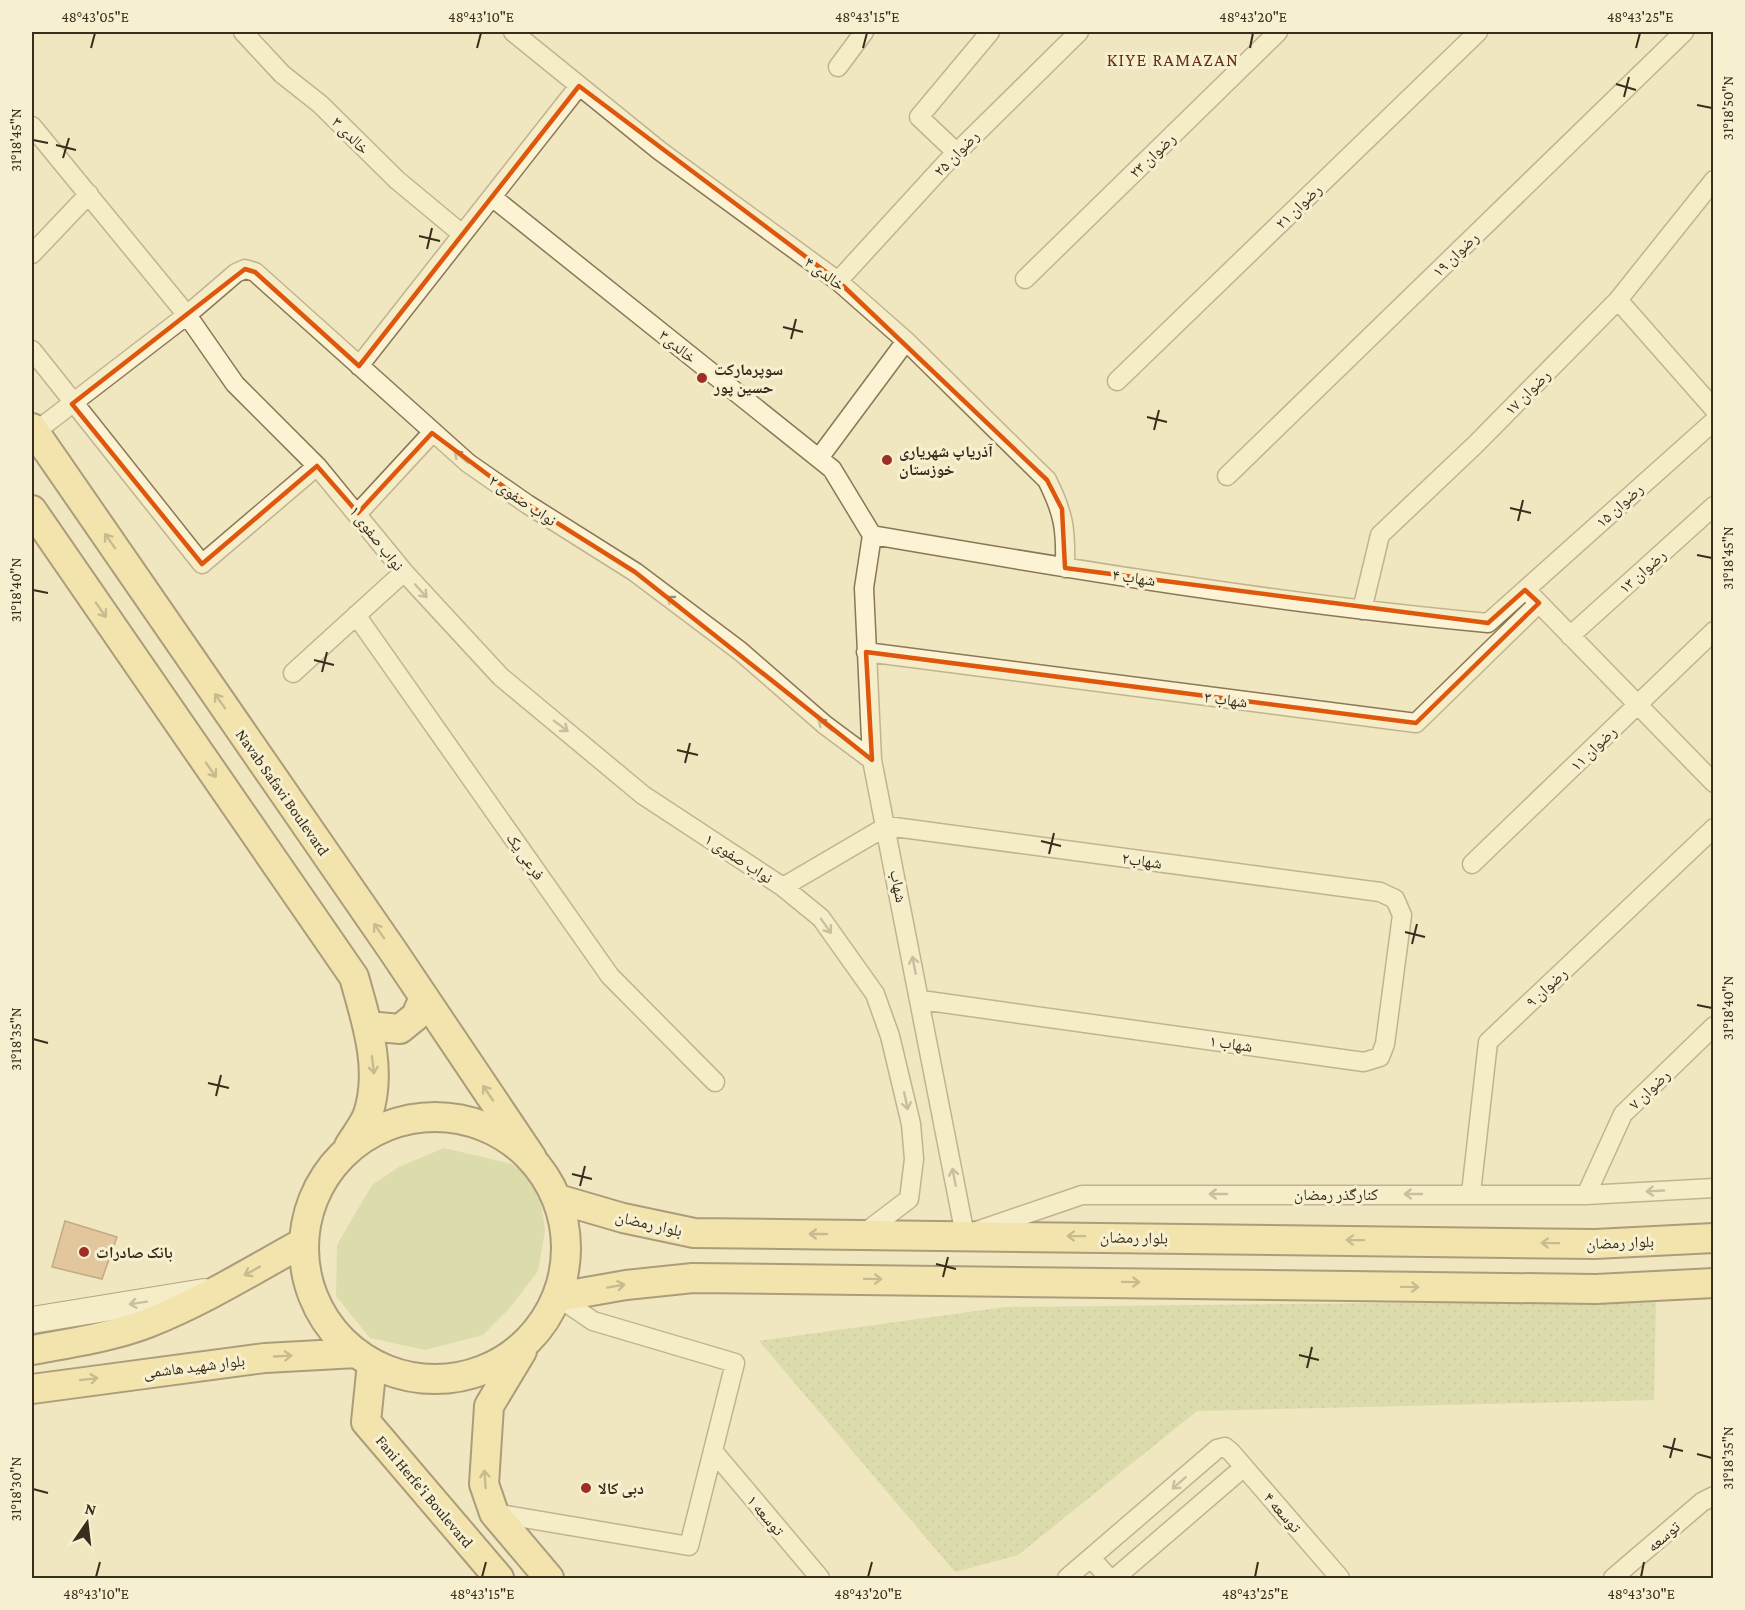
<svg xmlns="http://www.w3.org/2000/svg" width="1745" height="1610" viewBox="0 0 1745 1610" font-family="'Crimson Pro','Noto Naskh Arabic',serif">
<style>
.grass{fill:#c2cf93}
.park{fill:url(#park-dots)}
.building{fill:#d1a373;stroke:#8b623b;stroke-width:1.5}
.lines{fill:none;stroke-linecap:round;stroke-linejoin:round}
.street-casing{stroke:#8a7757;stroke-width:21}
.secondary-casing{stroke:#6c583a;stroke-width:28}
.primary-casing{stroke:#58442b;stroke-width:32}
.street{stroke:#fbf3d3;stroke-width:18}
.secondary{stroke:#fbf3d3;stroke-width:26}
.primary{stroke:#f6e195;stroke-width:28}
.oneway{stroke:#9a9078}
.oneway2{stroke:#988758}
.marked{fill:none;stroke:#df570d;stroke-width:4.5;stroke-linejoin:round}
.ticks{fill:none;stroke:#392d1c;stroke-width:2}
.poi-dot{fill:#9d2e23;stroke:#f7f0d0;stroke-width:2}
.labels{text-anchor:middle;stroke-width:6;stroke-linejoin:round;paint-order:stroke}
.street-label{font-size:16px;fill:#392d1c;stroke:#f7f0d0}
.poi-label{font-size:16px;font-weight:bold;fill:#392d1c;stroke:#f7f0d0;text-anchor:start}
.neighbourhood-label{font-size:18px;letter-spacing:1.5px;fill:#683119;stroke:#f7f0d0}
.neatline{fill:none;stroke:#392d1c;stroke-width:2}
.ticks-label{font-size:15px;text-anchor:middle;fill:#392d1c}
</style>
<defs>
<pattern id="park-dots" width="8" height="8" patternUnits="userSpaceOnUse" patternTransform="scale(1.5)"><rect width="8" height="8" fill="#c2cf93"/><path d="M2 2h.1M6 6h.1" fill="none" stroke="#a7b27e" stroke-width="1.8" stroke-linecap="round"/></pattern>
</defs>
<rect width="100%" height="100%" fill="#f0e6c0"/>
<path class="grass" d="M444 1148 512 1164 539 1186 545 1231 538 1271 509 1309 483 1335 425 1350 370 1338 336 1296 337 1245 372 1185 399 1167Z"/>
<path class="park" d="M1656 1300 1654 1400 1197 1411 1018 1555 955 1572 759 1341 1005 1307Z"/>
<path class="building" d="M65 1221 117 1237 102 1279 52 1267Z"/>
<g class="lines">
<g class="street-casing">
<path id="street" d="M243 32 282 74 320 104 397 180 462 234
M513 32 660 151 838 281 906 341 1047 480C1064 514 1066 529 1065 568
M838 67 864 32
M32 126 187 315 235 384 317 466 404 572 501 677 643 795 783 887 821 918 875 994 890 1036 911 1124 914 1159 909 1199 863 1234
M956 152 919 117 990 32
M492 197 832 469 872 535
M32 254 89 194
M1025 279 1278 32
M838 281 945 164 1079 32
M1618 300 1714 409
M32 350 202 564 317 466
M359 366 579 86
M1117 381 1478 32
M35 432 187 315 236 273 245 269 255 272 468 463 527 504 635 572 740 651 825 725 872 760
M819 458 906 341
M1227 476 1684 32
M358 513 432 433
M872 535 864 588 872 760 965 1235 1082 1195H1586L1714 1188
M872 535C1076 570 1281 604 1488 623L1714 421
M1531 595 1714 783
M1362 610 1380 535 1476 444 1618 300 1714 180
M356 615 610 976 715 1082
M1570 636 1714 506
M866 652 1416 723 1539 603
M293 673 404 572
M1472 864 1714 631
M783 887 887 826 1380 892 1395 899 1402 915 1385 1044 1380 1057 1364 1062 921 1000
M1471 1193 1488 1042 1714 828
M1586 1195 1623 1114 1714 1026
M713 1451 820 1578
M494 1513 689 1546 735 1363 593 1321 558 1297
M1091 1558 1109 1578
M1067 1578 1217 1449 1225 1447 1231 1452 1340 1578
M1115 1578 1244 1467
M1613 1578 1702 1502 1714 1496"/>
</g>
<g class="secondary-casing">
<path id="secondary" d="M32 1320 204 1292"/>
</g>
<g class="primary-casing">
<path id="primary" d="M32 428 393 951 532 1158
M32 510 354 977C366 1020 383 1069 368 1114 364 1125 355 1136 349 1146
M368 1026 400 1029 416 1016 424 997
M304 1248a131 131 0 1 1 262 0a131 131 0 1 1-262 0Z
M558 1199 623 1218 694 1233 1595 1244 1714 1238
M558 1297 626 1285 693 1278 1596 1289 1714 1283
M32 1350C70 1343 112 1337 148 1323 202 1302 253 1270 304 1242
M522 1351 489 1406 484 1484 494 1513 549 1578
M372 1363 366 1422 499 1578
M32 1389 265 1358 357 1353"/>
</g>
<use href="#street" class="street"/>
<use href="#secondary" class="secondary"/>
<use href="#primary" class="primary"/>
</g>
<defs><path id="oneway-shaft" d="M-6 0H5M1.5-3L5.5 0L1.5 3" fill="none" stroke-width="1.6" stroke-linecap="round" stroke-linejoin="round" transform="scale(1.5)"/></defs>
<g class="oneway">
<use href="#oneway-shaft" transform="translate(461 457) rotate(-140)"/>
<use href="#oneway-shaft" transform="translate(421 591) rotate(48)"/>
<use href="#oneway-shaft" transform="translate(674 602) rotate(-142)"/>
<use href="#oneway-shaft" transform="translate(825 725) rotate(-141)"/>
<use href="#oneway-shaft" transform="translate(561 726) rotate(37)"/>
<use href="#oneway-shaft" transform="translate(826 926) rotate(55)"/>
<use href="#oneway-shaft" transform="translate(914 965) rotate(-101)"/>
<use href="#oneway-shaft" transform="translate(906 1101) rotate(78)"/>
<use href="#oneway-shaft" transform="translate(954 1177) rotate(-101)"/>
<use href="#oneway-shaft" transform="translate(1655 1191) rotate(177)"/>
<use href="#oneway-shaft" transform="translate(1218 1194) rotate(180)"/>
<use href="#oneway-shaft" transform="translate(1413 1194) rotate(180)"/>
<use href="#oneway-shaft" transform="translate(138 1303) rotate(171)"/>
<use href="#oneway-shaft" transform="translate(1179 1483) rotate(139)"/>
</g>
<g class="oneway2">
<use href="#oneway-shaft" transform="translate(110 541) rotate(-125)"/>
<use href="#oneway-shaft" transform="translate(101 610) rotate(55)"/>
<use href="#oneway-shaft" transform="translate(220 701) rotate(-125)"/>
<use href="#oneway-shaft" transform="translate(211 770) rotate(55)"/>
<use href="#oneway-shaft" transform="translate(379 931) rotate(-125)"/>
<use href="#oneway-shaft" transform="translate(373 1065) rotate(83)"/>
<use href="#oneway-shaft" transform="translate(488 1093) rotate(-124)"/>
<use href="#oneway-shaft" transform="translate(818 1234) rotate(-180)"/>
<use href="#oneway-shaft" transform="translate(1076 1236) rotate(-179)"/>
<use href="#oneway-shaft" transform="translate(1355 1240) rotate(-179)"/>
<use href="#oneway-shaft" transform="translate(1550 1243) rotate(-179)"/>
<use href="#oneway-shaft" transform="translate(252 1271) rotate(151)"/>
<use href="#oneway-shaft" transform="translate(873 1279) rotate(1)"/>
<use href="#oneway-shaft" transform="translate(1131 1282) rotate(1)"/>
<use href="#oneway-shaft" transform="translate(616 1286) rotate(-10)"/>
<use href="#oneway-shaft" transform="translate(1410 1287) rotate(1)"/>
<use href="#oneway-shaft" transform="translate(283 1356) rotate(-3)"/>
<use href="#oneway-shaft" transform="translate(89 1379) rotate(-7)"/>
<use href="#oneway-shaft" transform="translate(485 1479) rotate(-94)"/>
</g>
<path d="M0 0H1745V1610H0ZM579 86 838 281 1047 480 1062 509 1065 568 1488 623 1525 590 1539 603 1416 723 866 652 872 760 635 572 527 504 432 433 358 513 317 466 202 564 72 404 245 269 255 272 359 366Z" fill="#f0e6c0" fill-opacity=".55" fill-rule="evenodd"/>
<path class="marked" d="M579 86 838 281 1047 480 1062 509 1065 568 1488 623 1525 590 1539 603 1416 723 866 652 872 760 635 572 527 504 432 433 358 513 317 466 202 564 72 404 245 269 255 272 359 366Z"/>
<path class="ticks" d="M91 48 95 33M477 48 481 33M863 48 867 33M1250 48 1253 33M1636 48 1640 33M1616 84 1636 90M1624 97 1629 77M1697 105 1712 108M33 140 48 143M56 145 76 150M63 158 69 138M419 236 440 241M427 249 432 228M783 327 803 332M791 339 796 319M1147 417 1167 422M1154 430 1159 410M1510 508 1531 513M1518 521 1523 500M1697 555 1712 558M33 590 48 593M314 660 334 665M322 672 327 652M677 750 698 755M685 763 690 743M1041 841 1061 846M1049 854 1054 833M1405 932 1425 937M1412 944 1417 924M1697 1005 1712 1008M33 1039 48 1043M208 1083 229 1088M216 1096 221 1075M572 1174 592 1179M580 1186 585 1166M936 1264 956 1269M943 1277 948 1257M1299 1355 1319 1360M1307 1368 1312 1347M1663 1446 1683 1451M1697 1454 1712 1458M1670 1458 1675 1438M33 1489 48 1493M96 1577 100 1562M482 1577 486 1562M868 1577 872 1562M1255 1577 1258 1562M1641 1577 1644 1562"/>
<g class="poi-dot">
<circle cx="702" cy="378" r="6"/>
<circle cx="887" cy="460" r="6"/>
<circle cx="84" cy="1252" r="6"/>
<circle cx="586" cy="1488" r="6"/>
</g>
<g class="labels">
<g class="street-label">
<text transform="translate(351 135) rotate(45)" y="6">خالدی ۳</text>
<text transform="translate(956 153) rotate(-46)" y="6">رضوان ۲۵</text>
<text transform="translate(1152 155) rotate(-44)" y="6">رضوان ۲۳</text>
<text transform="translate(1298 206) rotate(-44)" y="6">رضوان ۲۱</text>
<text transform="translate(1455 254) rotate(-44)" y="6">رضوان ۱۹</text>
<text transform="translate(825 273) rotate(36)" y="6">خالدی ۴</text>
<text transform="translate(678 346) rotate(39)" y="6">خالدی۳</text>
<text transform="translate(1527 392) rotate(-45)" y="6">رضوان ۱۷</text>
<text transform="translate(523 500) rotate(34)" y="6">نواب صفوی ۲</text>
<text transform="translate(1619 505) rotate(-42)" y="6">رضوان ۱۵</text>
<text transform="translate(377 538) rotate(52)" y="6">نواب صفوی ۱</text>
<text transform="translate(1642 571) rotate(-42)" y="6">رضوان ۱۳</text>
<text transform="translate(1134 577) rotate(8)" y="6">شهاب ۴</text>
<text transform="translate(1226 699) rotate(7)" y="6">شهاب ۳</text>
<text transform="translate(1593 748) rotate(-44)" y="6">رضوان ۱۱</text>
<text transform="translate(283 792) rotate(55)" y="6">Navab Safavi Boulevard</text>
<text transform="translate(526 856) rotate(55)" y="6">فرعی یک</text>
<text transform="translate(739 858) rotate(33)" y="6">نواب صفوی ۱</text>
<text transform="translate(1142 860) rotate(8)" y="6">شهاب۲</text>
<text transform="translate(899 886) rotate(79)" y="6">شهاب</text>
<text transform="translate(1546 987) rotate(-43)" y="6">رضوان ۹</text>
<text transform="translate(1231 1043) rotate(8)" y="6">شهاب ۱</text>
<text transform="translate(1649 1089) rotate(-44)" y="6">رضوان ۷</text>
<text x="1336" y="1200">کنارگذر رمضان</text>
<text transform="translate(649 1223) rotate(13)" y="6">بلوار رمضان</text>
<text transform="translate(1134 1237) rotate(1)" y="6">بلوار رمضان</text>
<text transform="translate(1620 1242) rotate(-2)" y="6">بلوار رمضان</text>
<text transform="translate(194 1366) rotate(-7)" y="6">بلوار شهید هاشمی</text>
<text transform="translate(425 1491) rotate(50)" y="6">Fani Herfe'i Boulevard</text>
<text transform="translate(1283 1512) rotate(49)" y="6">توسعه ۴</text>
<text transform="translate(766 1515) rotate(50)" y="6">توسعه ۱</text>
<text transform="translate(1663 1536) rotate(-41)" y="6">توسعه</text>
</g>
<g class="poi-label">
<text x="714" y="375">سوپرمارکت<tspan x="714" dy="18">حسین پور</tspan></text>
<text x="899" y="457">آذریاپ شهریاری<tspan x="899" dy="18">خوزستان</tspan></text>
<text x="96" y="1258">بانک صادرات</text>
<text x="598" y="1494">دبی کالا</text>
</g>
<g class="neighbourhood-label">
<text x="1173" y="66">KIYE RAMAZAN</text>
</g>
</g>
<rect width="1745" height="1610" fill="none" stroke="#f7f0d0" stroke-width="66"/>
<g transform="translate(87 1523) rotate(14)" stroke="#f7f0d0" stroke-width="4.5" paint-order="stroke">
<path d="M0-4.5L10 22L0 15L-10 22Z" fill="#392d1c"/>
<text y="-9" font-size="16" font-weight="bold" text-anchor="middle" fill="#392d1c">N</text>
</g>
<rect x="33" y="33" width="1679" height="1544" class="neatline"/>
<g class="ticks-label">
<text x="95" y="22">48°43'05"E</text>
<text x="481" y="22">48°43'10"E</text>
<text x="867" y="22">48°43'15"E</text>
<text x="1253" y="22">48°43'20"E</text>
<text x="1640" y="22">48°43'25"E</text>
<text transform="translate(1728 108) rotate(-90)" y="5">31°18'50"N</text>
<text transform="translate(16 140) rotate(-90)" y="5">31°18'45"N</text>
<text transform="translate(1728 558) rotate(-90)" y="5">31°18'45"N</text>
<text transform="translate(16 590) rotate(-90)" y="5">31°18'40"N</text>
<text transform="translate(1728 1008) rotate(-90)" y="5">31°18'40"N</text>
<text transform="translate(16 1039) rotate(-90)" y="5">31°18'35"N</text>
<text transform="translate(1728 1458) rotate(-90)" y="5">31°18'35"N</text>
<text transform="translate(16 1489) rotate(-90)" y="5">31°18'30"N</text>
<text x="96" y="1599">48°43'10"E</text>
<text x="482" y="1599">48°43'15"E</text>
<text x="868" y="1599">48°43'20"E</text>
<text x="1255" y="1599">48°43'25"E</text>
<text x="1641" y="1599">48°43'30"E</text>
</g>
</svg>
